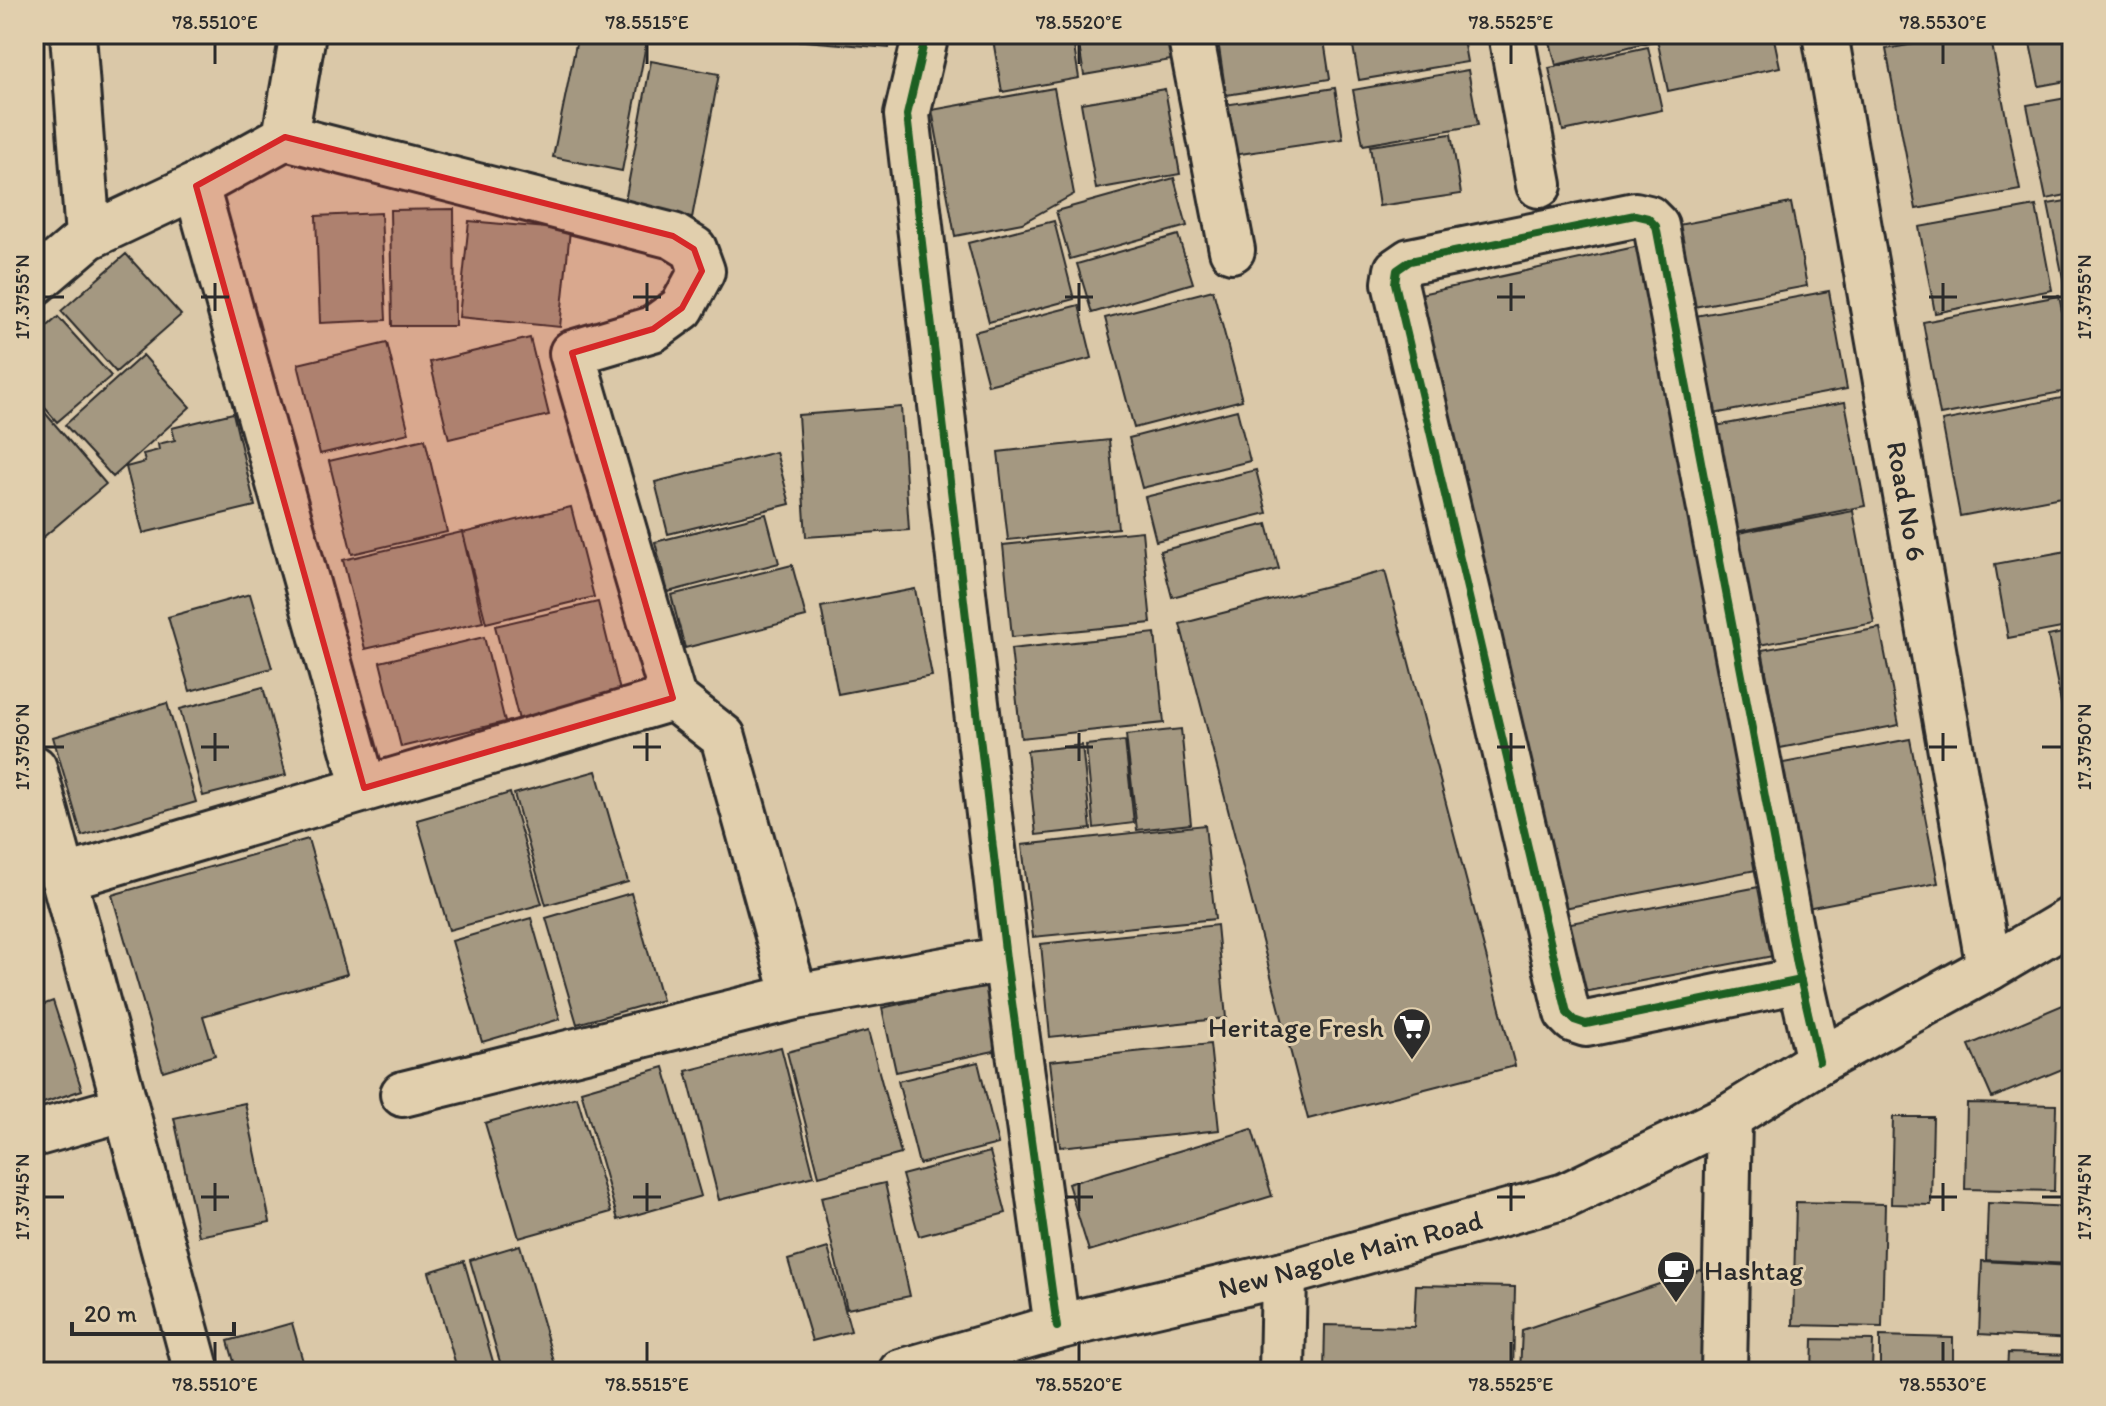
<svg xmlns="http://www.w3.org/2000/svg" width="2106" height="1406" viewBox="0 0 2106 1406" font-family="Itim,sans-serif">
<style>
.building{fill:#a49881;stroke:#2b2b2b;stroke-width:2}
.lines{fill:none;stroke-linecap:round;stroke-linejoin:round}
.street-casing{stroke:#2b2b2b;stroke-width:50}
.secondary-casing{stroke:#2b2b2b;stroke-width:50}
.street{stroke:#e1cfad;stroke-width:44}
.secondary{stroke:#e1cfad;stroke-width:44}
.cycleway-casing{stroke:#e1cfad;stroke-width:13}
.cycleway{stroke:#1b5e20;stroke-width:8}
.marked{fill:#d62828;fill-opacity:0.2;stroke:#d62828;stroke-width:6;stroke-linejoin:round}
.ticks{fill:none;stroke:#2b2b2b;stroke-width:3}
.labels{text-anchor:middle;stroke-width:6;stroke-linejoin:round;paint-order:stroke}
.street-label{font-size:28px;fill:#2b2b2b;stroke:#e1cfad}
.poi-label{font-size:28px;fill:#2b2b2b;stroke:#e1cfad;text-anchor:end}
.neatline{fill:none;stroke:#2b2b2b;stroke-width:3}
.ticks-label{font-size:20px;text-anchor:middle;fill:#2b2b2b}
</style>
<rect width="100%" height="100%" fill="#dac8a8"/>
<filter id="ink" filterUnits="userSpaceOnUse"><feTurbulence type="fractalNoise" baseFrequency=".0125" numOctaves="2"/><feDisplacementMap in="SourceGraphic" scale="16" xChannelSelector="R" yChannelSelector="G"/><feConvolveMatrix kernelMatrix="1 2 1 2 8 2 1 2 1" color-interpolation-filters="sRGB"/></filter>
<g filter="url(#ink)">
<path class="building" d="M578 34H648L622 171 553 157Z
M781 34H890L889 48 781 39Z
M992 34H1072L1079 78 1002 92Z
M1077 34H1167L1171 60 1084 75Z
M1217 34H1323L1330 79 1226 95Z
M1356 34H1462L1467 62 1359 80 1351 35Z
M1548 34H1652L1653 41 1556 65Z
M1656 34H1773L1780 67 1668 91Z
M1970 34H1990L2020 190 1916 209 1886 49Z
M2028 34H2072V80L2039 86Z
M1648 47 1662 110 1563 131 1549 68Z
M651 61 719 74 692 218 624 207Z
M1468 70 1478 125 1363 145 1353 90Z
M1054 88 1074 194 1022 223 955 236 932 110Z
M1335 88 1343 139 1226 156 1218 106Z
M1165 89 1180 174 1096 189 1081 103Z
M2072 97V194L2046 199 2027 105Z
M1451 134 1461 194 1379 206 1370 146Z
M1174 178 1187 226 1070 259 1056 211Z
M2072 200V286L2065 288 2048 204Z
M1791 203 1807 286 1683 309 1668 227Z
M2036 206 2052 290 1935 313 1919 227Z
M454 209 455 326H392L390 210Z
M381 213 386 320 320 323 316 216Z
M469 221 570 230 560 327 459 317Z
M1054 221 1074 299 989 322 968 243Z
M1178 235 1193 283 1092 313 1077 264Z
M1653 243 1771 867 1544 912 1416 295Z
M126 254 181 315 116 372 61 311Z
M1213 290 1242 400 1134 428 1105 318Z
M1829 291 1847 389 1708 415 1690 317Z
M2059 296 2072 360V390L1940 415 1923 322Z
M1079 305 1092 358 988 385 974 332Z
M58 317 111 376 57 422 34 395V338Z
M530 338 549 415 449 439 430 362Z
M387 343 409 433 320 454 298 364Z
M143 355 190 407 113 477 65 425Z
M2072 396V495L1960 516 1942 421Z
M34 400 106 484 34 545Z
M1845 402 1865 506 1730 533 1710 427Z
M901 407 909 530 806 537 798 415Z
M1237 410 1250 461 1142 488 1129 438Z
M233 413 255 506 143 533 126 467 145 462 143 454 159 450 158 444 175 440 172 428Z
M425 439 447 532 352 554 329 461Z
M1109 440 1118 528 1008 540 998 452Z
M776 452 790 504 668 534 655 482Z
M1256 470 1267 513 1156 541 1145 497Z
M571 507 594 597 486 623 463 533Z
M1853 511 1874 623 1749 647 1728 535Z
M766 514 779 563 668 592 655 542Z
M1267 524 1279 569 1172 597 1160 551Z
M1142 531 1151 623 1012 637 1003 545Z
M462 532 483 622 365 649 343 560Z
M2072 550V626L2008 638 1995 564Z
M792 565 806 617 685 648 671 595Z
M1385 571 1515 1066 1308 1119 1180 624Z
M915 589 932 676 838 694 821 607Z
M250 594 272 668 190 691 168 617Z
M598 602 621 695 519 720 495 626Z
M1880 628 1899 725 1780 748 1762 650Z
M2072 631V758L2048 636Z
M1155 633 1164 723 1021 738 1011 649Z
M484 637 505 722 401 747 380 662Z
M263 687 286 775 203 796 180 709Z
M167 703 196 802 82 836 53 737Z
M1181 729 1191 824 1137 830 1126 735Z
M1910 739 1938 883 1796 910 1768 766Z
M1125 741 1134 823 1094 828 1086 745Z
M1082 745 1091 829 1036 835 1027 751Z
M596 771 628 882 546 905 514 794Z
M510 793 542 904 449 930 417 820Z
M1205 825 1215 919 1033 937 1022 845Z
M308 839 347 974 203 1016 215 1055 163 1071 112 895Z
M1764 886 1778 955 1568 995 1555 926Z
M631 893 662 1000 577 1024 546 918Z
M531 918 560 1019 482 1042 452 941Z
M1217 925 1226 1018 1050 1037 1041 944Z
M993 983 1008 1048 896 1072 882 1008Z
M53 1001 82 1090 34 1106V1008Z
M2065 1004 2072 1020V1065L1992 1098 1969 1045Z
M868 1031 901 1154 819 1176 787 1052Z
M1210 1044 1219 1130 1060 1147 1050 1061Z
M781 1047 814 1176 719 1200 686 1071Z
M978 1062 998 1144 919 1164 898 1081Z
M664 1067 701 1196 618 1220 581 1091Z
M577 1097 611 1212 519 1238 485 1123Z
M245 1103 270 1222 199 1236 174 1118Z
M1967 1103 2056 1105 2054 1191 1965 1189Z
M1893 1117H1933L1931 1205 1891 1204Z
M1252 1129 1272 1196 1089 1251 1068 1184Z
M990 1152 1006 1213 919 1236 902 1175Z
M885 1183 910 1296 847 1309 821 1197Z
M1796 1202 1885 1204 1882 1327 1793 1325Z
M1988 1203 2072 1207V1264L1986 1260Z
M520 1245 557 1372H503L470 1260Z
M828 1248 851 1331 812 1341 788 1260Z
M464 1261 496 1372H458L429 1272Z
M1982 1261 2072 1266V1339L1979 1334Z
M1707 1268 1703 1372H1520L1522 1330Z
M1416 1285 1515 1287 1513 1372H1324L1325 1325 1414 1327Z
M292 1323 306 1372H237L228 1341Z
M1880 1336 1953 1338V1372H1880Z
M1813 1339 1873 1340 1872 1372H1812Z
M2008 1353 2072 1355V1372H2007Z"/>
<g class="lines">
<g class="street-casing">
<path id="street" d="M73 34 88 237
M926 34 907 115 1006 959 1057 1327
M1190 34 1232 250
M1511 34 1539 185
M1825 34 1989 968
M285 137 303 34
M196 186 364 788
M34 283 88 237 196 186 285 137 673 236 694 249 702 271 682 308 653 329 572 353 673 698
M34 768 197 1372
M63 878 673 698 723 737 795 997
M1801 980 1586 1024 1574 1020 1567 1013 1395 283 1397 270 1410 261 1635 215 1648 218 1656 226 1797 964 1819 1061
M403 1094 795 997 1006 959
M34 1134 126 1108
M1282 1372 1284 1274
M1724 1372 1729 1117"/>
</g>
<g class="secondary-casing">
<path id="secondary" d="M901 1372 1057 1327 1284 1274 1565 1196 1729 1117 1819 1061 1989 968 2072 919"/>
</g>
<use href="#street" class="street"/>
<use href="#secondary" class="secondary"/>
<g class="cycleway-casing">
<path id="cycleway" d="M926 34 907 115 1006 959 1057 1327
M1801 980 1586 1024 1574 1020 1567 1013 1395 283 1397 270 1410 261 1635 215 1648 218 1656 226 1797 964 1819 1061"/>
</g>
<use href="#cycleway" class="cycleway"/>
</g>
</g>
<path class="marked" d="M285 137 673 236 694 249 702 271 682 308 653 329 572 353 673 698 364 788 196 186Z"/>
<path class="ticks" d="M215 44V64M647 44V64M1079 44V64M1511 44V64M1943 44V64M215 283V311M647 283V311M1079 283V311M1511 283V311M1943 283V311M44 297H64M201 297H229M633 297H661M1065 297H1093M1497 297H1525M1929 297H1957M2042 297H2062M215 733V761M647 733V761M1079 733V761M1511 733V761M1943 733V761M44 747H64M201 747H229M633 747H661M1065 747H1093M1497 747H1525M1929 747H1957M2042 747H2062M215 1183V1211M647 1183V1211M1079 1183V1211M1511 1183V1211M1943 1183V1211M44 1197H64M201 1197H229M633 1197H661M1065 1197H1093M1497 1197H1525M1929 1197H1957M2042 1197H2062M215 1342V1362M647 1342V1362M1079 1342V1362M1511 1342V1362M1943 1342V1362"/>
<defs>
<g id="supermarket-pin" transform="scale(2)"><path d="M0 17L-7.5 6A9.5 9.5 0 1 1 7.5 6Z" fill="#2b2b2b" stroke="#e1cfad"/><path d="M-6-5.5h2.5l.6 2H6L4.5 2H-2.5L-4.4-4H-6ZM-1.5 3.2a1.3 1.3 0 1 0 .1 0ZM3 3.2a1.3 1.3 0 1 0 .1 0Z" fill="#fff"/></g>
<g id="cafe-pin" transform="scale(2)"><path d="M0 17L-7.5 6A9.5 9.5 0 1 1 7.5 6Z" fill="#2b2b2b" stroke="#e1cfad"/><path d="M-5.5-4.5H6V0H3Q3 3.5 0 3.5H-2.5Q-5.5 3.5-5.5 0ZM3-3.2v2h1.7v-2ZM-6 4.5H4V6H-6Z" fill="#fff"/></g>
</defs>
<g fill-rule="evenodd">
<use href="#supermarket-pin" x="1412" y="1027"/>
<use href="#cafe-pin" x="1676" y="1270"/>
</g>
<g class="labels">
<g class="street-label">
<text transform="translate(1907 501) rotate(80)" y="10">Road No 6</text>
<text transform="translate(1350 1254) rotate(-15)" y="10">New Nagole Main Road</text>
</g>
<g class="poi-label">
<text x="1384" y="1037">Heritage Fresh</text>
<text x="1704" y="1280" text-anchor="start">Hashtag</text>
</g>
</g>
<rect width="2106" height="1406" fill="none" stroke="#e1cfad" stroke-width="88"/>
<path d="M72 1322v12h162v-12" fill="none" stroke="#2b2b2b" stroke-width="4"/>
<text x="84" y="1322" font-size="24" fill="#2b2b2b" stroke="#e1cfad" stroke-width="6" paint-order="stroke">20 m</text>
<rect x="44" y="44" width="2018" height="1318" class="neatline"/>
<g class="ticks-label">
<text x="215" y="29">78.5510°E</text>
<text x="647" y="29">78.5515°E</text>
<text x="1079" y="29">78.5520°E</text>
<text x="1511" y="29">78.5525°E</text>
<text x="1943" y="29">78.5530°E</text>
<text transform="translate(22 297) rotate(-90)" y="7">17.3755°N</text>
<text transform="translate(2084 297) rotate(-90)" y="7">17.3755°N</text>
<text transform="translate(22 747) rotate(-90)" y="7">17.3750°N</text>
<text transform="translate(2084 747) rotate(-90)" y="7">17.3750°N</text>
<text transform="translate(22 1197) rotate(-90)" y="7">17.3745°N</text>
<text transform="translate(2084 1197) rotate(-90)" y="7">17.3745°N</text>
<text x="215" y="1391">78.5510°E</text>
<text x="647" y="1391">78.5515°E</text>
<text x="1079" y="1391">78.5520°E</text>
<text x="1511" y="1391">78.5525°E</text>
<text x="1943" y="1391">78.5530°E</text>
</g>
</svg>
